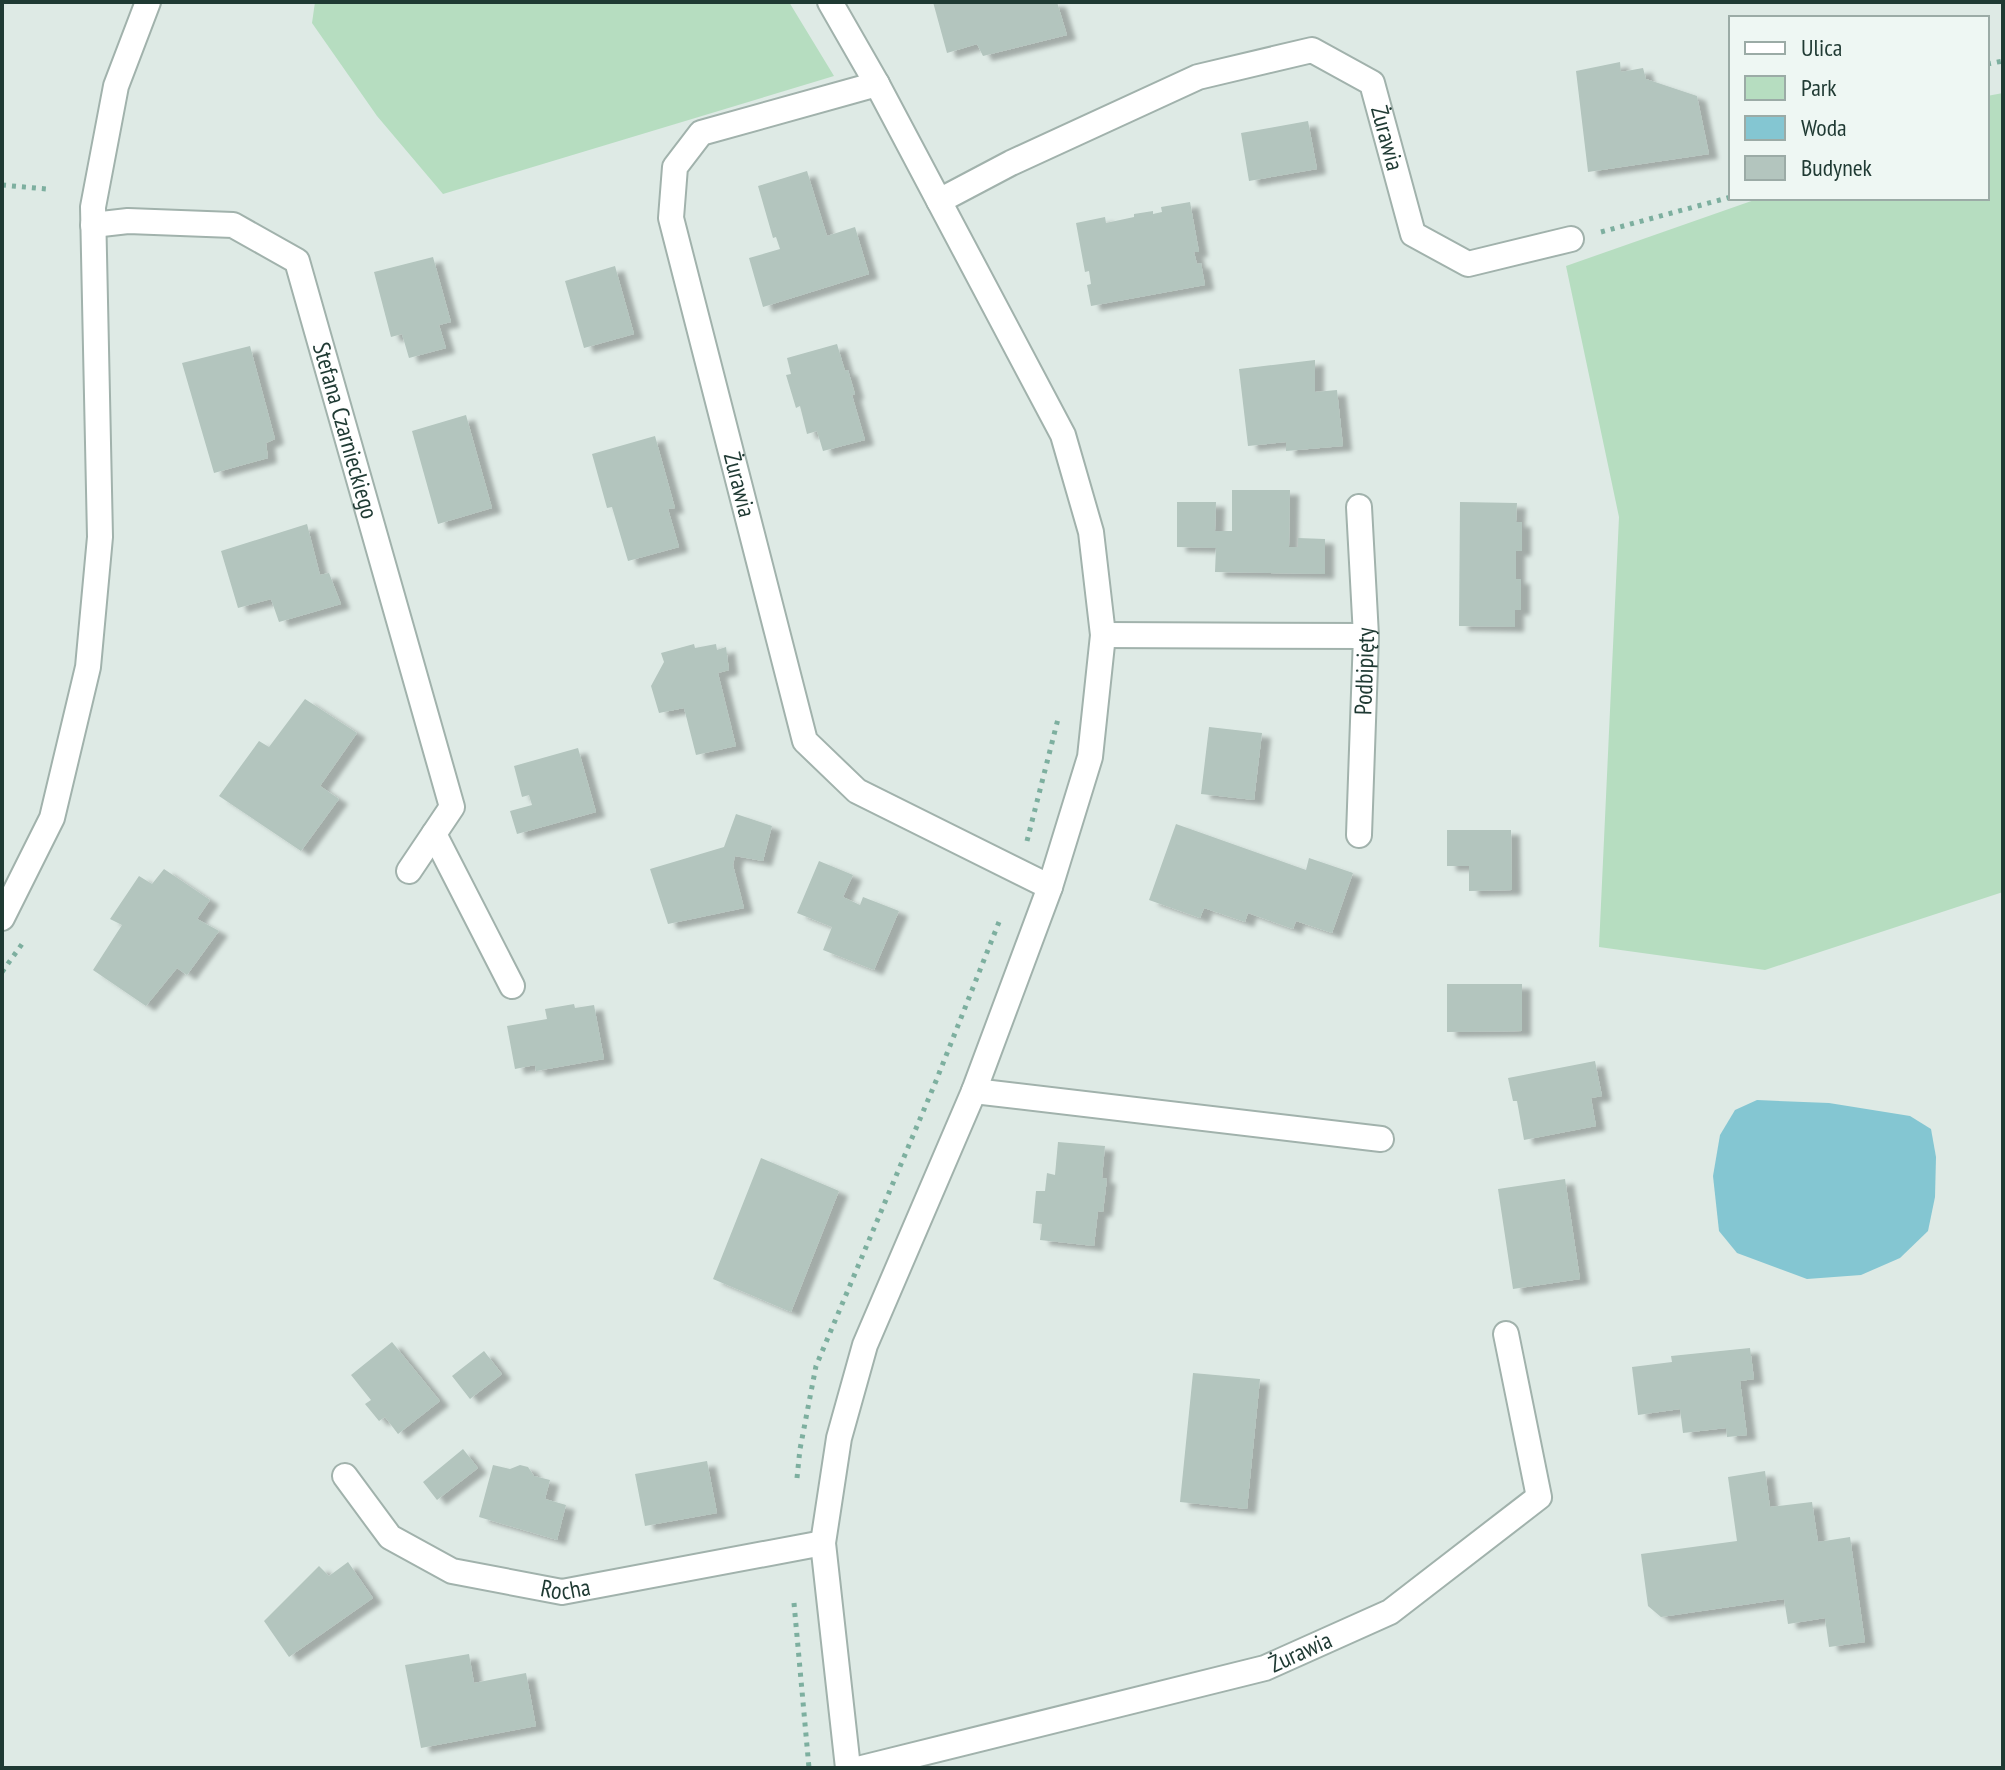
<svg xmlns="http://www.w3.org/2000/svg" width="2005" height="1770" viewBox="0 0 2005 1770" font-family="'PT Sans Narrow',sans-serif">
<style>
.green{fill:#b6ddc0}
.water{fill:#84c6d2}
.building{fill:#b3c5be;filter:url(#shadow)}
.lines{fill:none;stroke-linecap:round;stroke-linejoin:round}
.minor-casing{stroke:#a1b2ac;stroke-width:28}
.path{stroke:#7daf9f;stroke-width:5;stroke-dasharray:4 6;stroke-linecap:butt}
.minor{stroke:#fff;stroke-width:24}
.labels{text-anchor:middle;stroke-width:7;stroke-linejoin:round;paint-order:stroke}
.street-label{font-size:24px;fill:#1f3a33;stroke:#eef7f3}
</style>
<defs>
<filter id="shadow"><feDropShadow dx="9" dy="5" stdDeviation="2" flood-color="#0004"/></filter>
</defs>
<rect width="100%" height="100%" fill="#deeae5"/>
<path class="green" d="M315 2H789L834 76 443 194 377 116 312 23Z
M2003 93V892L1765 970 1599 947 1619 517 1566 266 1760 198H1987V96Z"/>
<path class="water" d="M1757 1100 1829 1103 1910 1116 1931 1129 1936 1157 1935 1197 1928 1231 1900 1258 1861 1275 1807 1279 1737 1253 1719 1231 1713 1176 1720 1135 1735 1110Z"/>
<path class="building" d="M933 2H1057L1067 35 983 56 977 44 947 53Z
M1620 62 1621 72 1643 68 1646 79 1697 96 1709 154 1588 172 1576 71Z
M1308 121 1317 169 1249 181 1241 133Z
M807 171 827 236 855 227 869 274 763 307 749 258 780 249 776 237 773 238 758 186Z
M1190 202 1199 252H1194L1197 264 1201 263 1205 285 1091 306 1087 285 1091 284 1089 271 1085 272 1076 223 1105 217 1106 223 1134 217V214L1153 211V214L1162 212 1161 207Z
M433 257 451 322 439 325 446 348 409 358 402 334 391 337 374 272Z
M615 266 634 334 584 348 565 281Z
M837 344 845 371 848 370 855 394 852 395 865 440 823 451 817 431 807 434 800 406 796 408 786 375 791 374 787 358Z
M250 346 275 439 266 443 268 458 214 473 182 363Z
M1315 360V392L1337 390 1343 446 1286 451V442L1248 446 1239 369Z
M466 415 492 508 438 524 412 431Z
M655 436 675 508 668 509 679 547 628 561 612 507 607 508 592 454Z
M1232 490H1290L1289 547H1298V538L1325 539V574L1215 572 1216 548 1177 547V502H1216L1215 531H1232Z
M1460 502 1517 503 1516 522H1522V551H1516V579H1521V610H1515V627L1459 626Z
M307 524 320 575 329 573 341 604 279 622 271 599 238 608 221 551Z
M694 644 695 648 716 644 717 650 726 647 729 670 718 673 736 746 696 755 684 708 659 713 651 686 664 662 661 653Z
M305 699 357 733 320 786 339 799 301 851 219 796 259 741 269 747Z
M1209 727 1262 733 1254 800 1201 794Z
M578 748 596 812 517 834 510 811 532 805 529 795 522 797 514 766Z
M736 814 772 826 763 861 735 856 733 865 744 908 668 924 650 869 724 847Z
M1176 824 1306 870 1309 858 1353 873 1332 933 1296 921 1293 929 1248 913 1245 922 1204 908 1200 918 1149 900Z
M1447 830H1511L1512 890 1469 891V866H1447Z
M819 861 853 875 843 897 860 905 863 897 899 911 874 970 823 950 832 927 797 913Z
M164 869 210 900 197 919 219 931 187 975 177 968 146 1006 93 970 122 925 110 919 139 876 152 884Z
M1447 984H1522V1031L1447 1032Z
M574 1004 575 1008 594 1005 604 1059 536 1071 535 1065 515 1069 507 1026 547 1019 545 1009Z
M1595 1061 1602 1096 1591 1098 1596 1126 1524 1140 1517 1101H1513L1508 1078Z
M1058 1142 1105 1146 1102 1178 1107 1179 1103 1212 1098 1211 1094 1246 1040 1240 1042 1224 1033 1223 1036 1191H1045L1047 1173 1055 1175Z
M761 1158 839 1191 791 1312 713 1279Z
M1565 1179 1580 1279 1513 1289 1498 1189Z
M392 1342 440 1401 398 1434 385 1417 379 1421 365 1404 371 1400 351 1375Z
M1750 1348 1754 1379 1740 1381 1747 1435 1727 1437 1726 1428 1683 1433 1680 1409 1638 1415 1632 1367 1672 1362 1671 1356Z
M484 1351 502 1374 470 1399 452 1376Z
M1193 1373 1260 1379 1247 1509 1180 1502Z
M463 1449 478 1468 437 1500 423 1482Z
M707 1461 717 1513 645 1526 635 1474Z
M493 1465 510 1469 520 1465 528 1467 534 1476 550 1480 545 1499 566 1505 557 1540 479 1517Z
M1765 1471 1770 1507 1812 1502 1818 1542 1850 1537 1865 1642 1829 1647 1825 1618 1788 1624 1784 1599 1661 1617 1648 1606 1641 1554 1737 1541 1728 1477Z
M348 1562 373 1598 289 1657 264 1621 319 1566 329 1576Z
M469 1654 474 1683 526 1673 536 1726 421 1748 405 1665Z"/>
<g class="lines">
<g class="minor-casing">
<g id="minor">
<path d="M830 2 877 84 1063 435 1091 532 1103 635 1090 757 1050 887 974 1091 865 1345 839 1438 823 1543 848 1768"/>
<path id="s1" d="M877 84 701 133 675 167 671 218 805 741 857 791 1050 887"/>
<path id="s2" d="M939 201 1011 163 1198 77 1312 50 1372 83 1413 234 1468 264 1571 239"/>
<path id="s3" d="M93 225 128 221 233 225 297 261 452 807 409 871"/>
<path d="M1103 635 1366 636"/>
<path d="M434 834 512 986"/>
<path id="s4" d="M1359 835 1366 636 1359 507"/>
<path d="M2 918 52 818 88 667 100 537 93 207 116 86 148 2"/>
<path d="M974 1091 1381 1139"/>
<path id="s5" d="M345 1476 390 1537 452 1571 562 1592 823 1543"/>
<path id="s6" d="M862 1768 1265 1668 1390 1612 1539 1497 1506 1334"/>
</g>
</g>
<path class="path" d="M1987 64 2003 61
M2 185 47 189
M1601 232 1731 197
M1027 841 1059 715
M2 972 22 944
M797 1478 800 1449 816 1366 936 1081 999 922
M794 1603 809 1768"/>
<use href="#minor" class="minor"/>
</g>
<g class="labels">
<g class="street-label">
<text dy="8" stroke="none"><textPath href="#s2" startOffset="530">Żurawia</textPath></text>
<text dy="8" stroke="none"><textPath href="#s3" startOffset="390">Stefana Czarnieckiego</textPath></text>
<text dy="8" stroke="none"><textPath href="#s1" startOffset="552">Żurawia</textPath></text>
<text dy="8" stroke="none"><textPath href="#s4" startOffset="164">Podbipięty</textPath></text>
<text dy="8" stroke="none"><textPath href="#s5" startOffset="262">Rocha</textPath></text>
<text dy="8" stroke="none"><textPath href="#s6" startOffset="454">Żurawia</textPath></text>
</g>
</g>
<rect width="2005" height="1770" fill="none" stroke="#1f3a33" stroke-width="8"/>
<rect x="1729" y="16" width="260" height="184" fill="#eef7f3" stroke="#9baba6" stroke-width="2"/>
<rect x="1745" y="42" width="40" height="12" fill="#ffffff" stroke="#9baba6" stroke-width="2"/>
<text x="1801" y="56" font-size="24" fill="#1f3a33">Ulica</text>
<rect x="1745" y="76" width="40" height="24" fill="#b6ddc0" stroke="#9baba6" stroke-width="2"/>
<text x="1801" y="96" font-size="24" fill="#1f3a33">Park</text>
<rect x="1745" y="116" width="40" height="24" fill="#84c6d2" stroke="#9baba6" stroke-width="2"/>
<text x="1801" y="136" font-size="24" fill="#1f3a33">Woda</text>
<rect x="1745" y="156" width="40" height="24" fill="#b3c5be" stroke="#9baba6" stroke-width="2"/>
<text x="1801" y="176" font-size="24" fill="#1f3a33">Budynek</text>
</svg>
